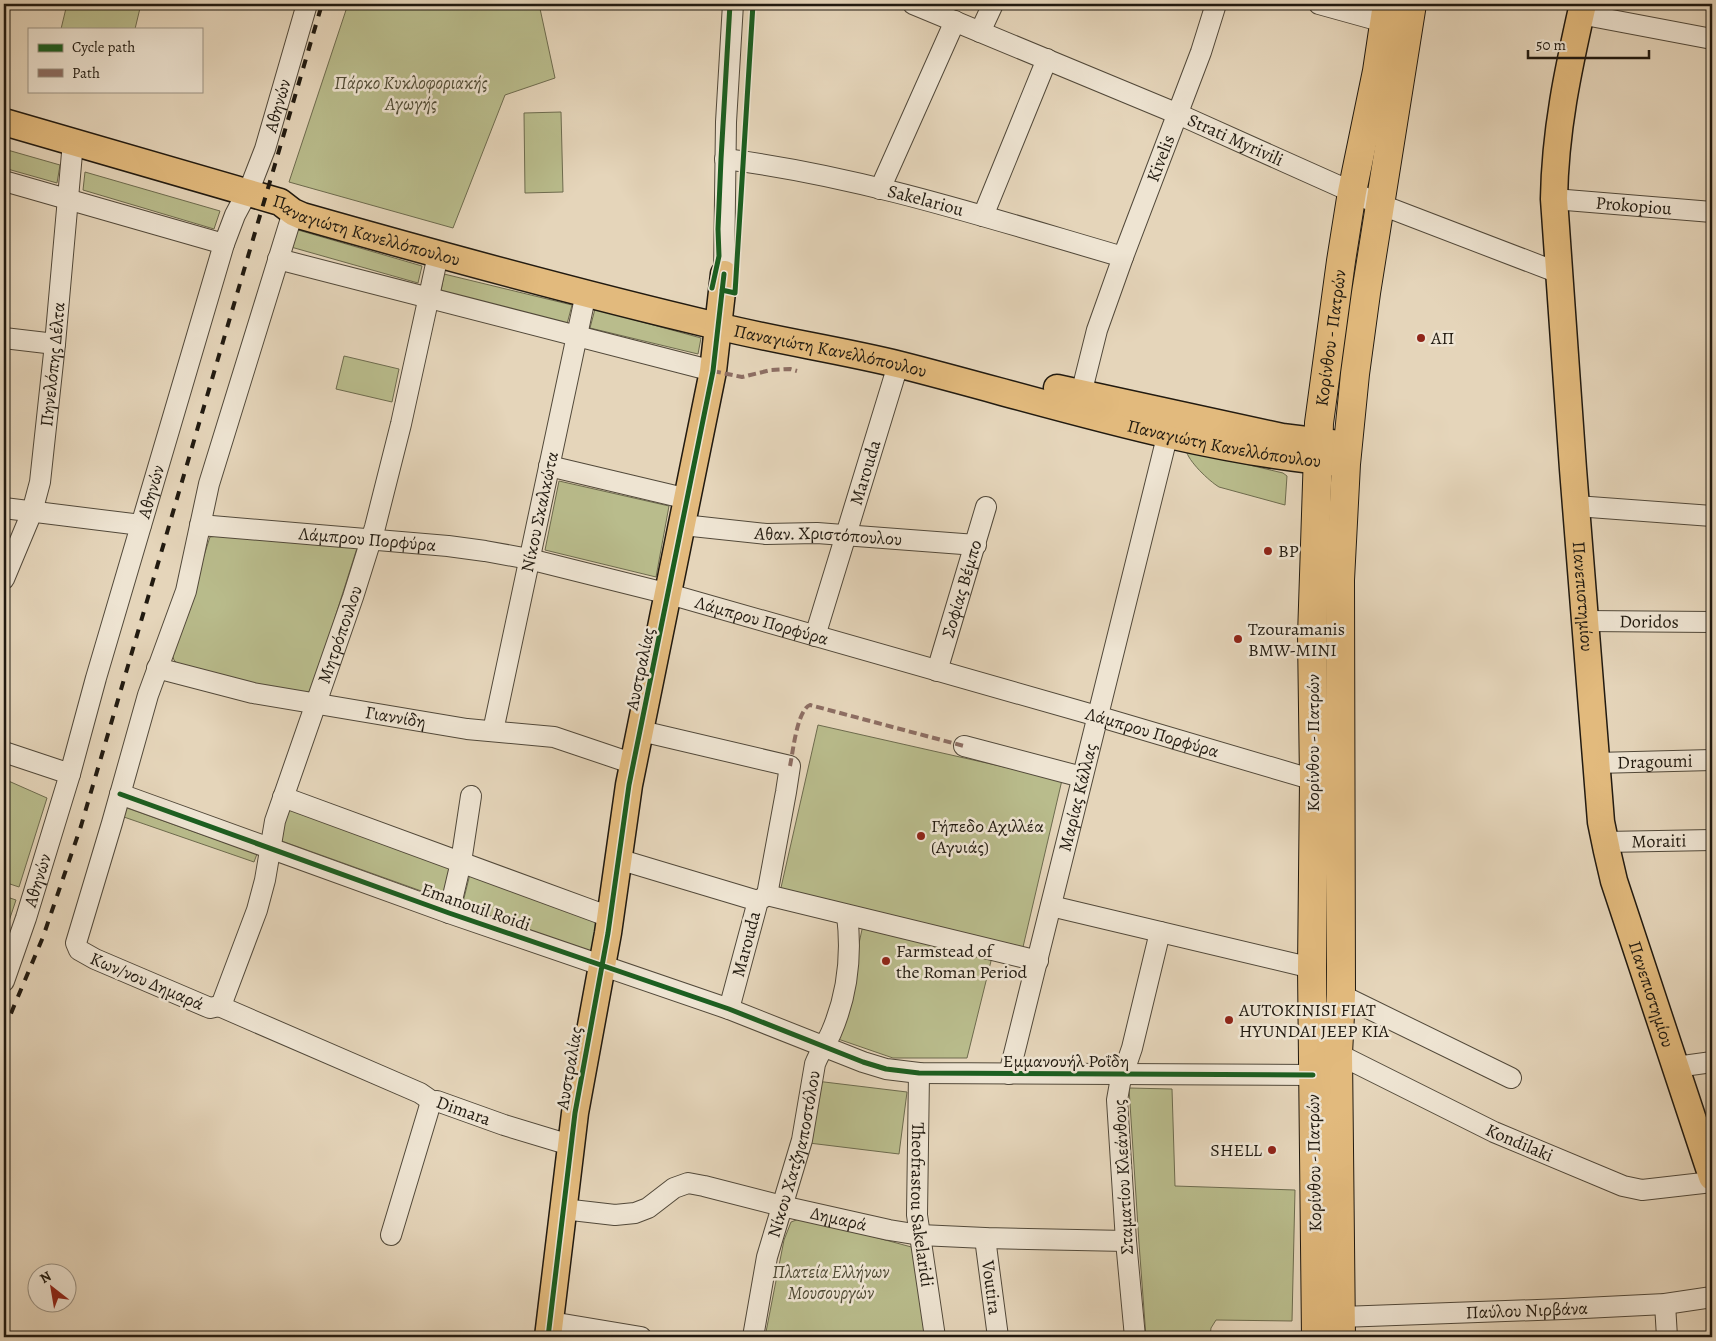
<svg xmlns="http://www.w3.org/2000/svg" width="1716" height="1341" viewBox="0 0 1716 1341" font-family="Alegreya,serif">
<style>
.green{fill:#b9bc8c;stroke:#6d6b4e}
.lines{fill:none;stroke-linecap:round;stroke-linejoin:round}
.minor-casing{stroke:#52493a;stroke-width:22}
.major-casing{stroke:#211a10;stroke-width:29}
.highway-casing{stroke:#211a10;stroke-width:30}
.minor{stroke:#eee4d2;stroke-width:20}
.major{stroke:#e2ba7d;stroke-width:26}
.highway{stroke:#e2ba7d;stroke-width:28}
.rail{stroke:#211a10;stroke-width:4;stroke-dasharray:9 9;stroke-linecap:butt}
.quiet{stroke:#8d6e63;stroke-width:4;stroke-dasharray:8 4;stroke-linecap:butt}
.cycleway-casing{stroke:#eee4d2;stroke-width:8}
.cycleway{stroke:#1b5e20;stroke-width:5}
.poi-dot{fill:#8f2418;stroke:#eee4d2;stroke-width:2}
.labels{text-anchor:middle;stroke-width:5;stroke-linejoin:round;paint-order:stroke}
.park-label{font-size:18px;font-style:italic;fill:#4f4b35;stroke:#eee4d2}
.street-label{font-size:18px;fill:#211a10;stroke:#eee4d2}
.poi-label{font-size:18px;fill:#211a10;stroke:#eee4d2;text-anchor:start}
</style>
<rect width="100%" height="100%" fill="#e5d5ba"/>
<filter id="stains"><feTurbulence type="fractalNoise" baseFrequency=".004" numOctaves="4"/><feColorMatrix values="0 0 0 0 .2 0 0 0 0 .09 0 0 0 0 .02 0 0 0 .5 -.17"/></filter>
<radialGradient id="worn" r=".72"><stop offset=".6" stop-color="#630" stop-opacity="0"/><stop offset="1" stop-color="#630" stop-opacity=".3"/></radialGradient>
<path class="green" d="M67 4H141L135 29H61Z
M348 4H539L555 78 505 95 453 228 289 182Z
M561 112 563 192 525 193 524 113Z
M4 149 60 165 57 183 4 168Z
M85 172 220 211 214 229 83 190Z
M298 230 422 266 418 283 291 247Z
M444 274 572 305 567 324 441 291Z
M595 309 701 338 698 354 590 328Z
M344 356 399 369 392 402 336 389Z
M1186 450 1283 473 1287 476 1285 505 1219 487C1209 481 1188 461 1186 450Z
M559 481 669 506 656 577 545 550Z
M227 535 357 548 314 684 309 692 300 693 222 676 178 664 174 660 172 654 210 537Z
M818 725 1062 780 1023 947 780 892Z
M4 779 47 798 19 887 4 882Z
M289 806 452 866 444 892 438 897 279 840Z
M124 807 257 854 254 862 121 816Z
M470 874 599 920 594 954 462 906Z
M4 896 16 900 4 936Z
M863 925 992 957 967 1058H893L838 1039Z
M816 1081 907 1092 899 1154 809 1143Z
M1129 1088 1172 1089 1175 1186 1295 1190 1292 1321 1216 1320 1211 1328 1210 1337H1146L1139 1243Z
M799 1219 867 1235 915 1248 927 1337H765L784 1240 791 1222Z"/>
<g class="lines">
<g class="minor-casing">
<g id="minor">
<path id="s1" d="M913 4 1178 114 1379 204 1559 273"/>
<path d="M1319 4 1384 22"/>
<path d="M1580 14 1712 39"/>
<path d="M980 32 993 4"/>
<path id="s2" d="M725 159C861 176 992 219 1123 257"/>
<path d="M4 181 224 244"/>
<path d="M880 189 955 21"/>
<path id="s3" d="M1554 199 1712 212"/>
<path d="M983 216 1047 59"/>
<path d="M278 259 713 371"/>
<path d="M724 274 726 122 733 4"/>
<path d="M4 338 55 344"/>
<path id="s4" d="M1081 394 1097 330 1123 257 1201 52 1216 4"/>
<path d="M549 466 688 499"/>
<path d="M1576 506 1712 516"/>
<path d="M4 508 141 525"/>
<path id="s5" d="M200 525 448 546 485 551 529 559 669 594 1097 716 1314 780"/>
<path id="s6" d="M683 525 766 534 817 533 976 545"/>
<path id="s7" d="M4 579 32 512 40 482 55 344 73 142"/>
<path id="s8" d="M1585 621 1712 622"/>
<path id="s9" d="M815 636 898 365"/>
<path id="s10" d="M157 668 253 693 467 729 554 737 634 764"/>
<path id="s11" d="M937 671 986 507"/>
<path id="s12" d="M493 731 586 293"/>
<path d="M641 731 790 766 786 792 767 895 758 901 729 1009"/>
<path d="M964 746 1082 777"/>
<path d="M4 752 70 774"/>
<path id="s13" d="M1596 763 1712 760"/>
<path d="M120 794 449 913 729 1009 863 1062 886 1069 919 1073 1313 1075"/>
<path d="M283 797 610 917"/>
<path id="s14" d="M1605 842 1712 840"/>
<path d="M618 859 758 901"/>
<path d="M767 895 1038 961"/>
<path d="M1051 906 1312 968"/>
<path d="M449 913 461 862 471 796"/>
<path id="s15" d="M4 981 26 918 70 774 96 678 224 244 235 215 251 185 265 149 307 4"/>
<path d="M1341 995 1511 1078"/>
<path d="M219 1006 210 1008 95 959 79 950 76 943 112 823 148 695 186 591 209 484 293 212"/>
<path id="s16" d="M219 1006 222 1003 257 910 265 880 275 821 353 597 375 527 401 424 438 255"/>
<path d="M219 1006 420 1093 433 1102"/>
<path id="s17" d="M1338 1054 1494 1132 1623 1186 1642 1190 1712 1182"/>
<path d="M1676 1067 1712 1062"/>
<path id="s18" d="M919 1073 917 1215 935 1337"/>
<path id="s19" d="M1009 1074 1168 433"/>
<path id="s20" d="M563 1209 615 1215 635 1213 648 1208 674 1188 688 1183 704 1186 782 1206 889 1230 920 1235 985 1238 1126 1241"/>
<path id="s21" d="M391 1235 428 1112 430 1105 437 1101 504 1125 570 1145"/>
<path id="s22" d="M985 1238 998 1337"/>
<path d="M1665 1304 1667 1337"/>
<path id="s23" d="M1341 1317 1564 1309 1665 1304 1712 1297"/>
<path d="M551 1322 641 1337"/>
<path id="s24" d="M753 1337 767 1257 802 1140 815 1064C819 1053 826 1044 831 1033 847 996 852 955 847 915"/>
<path d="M1135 1337 1126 1241 1117 1100 1120 1083 1132 1048 1160 932"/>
</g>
</g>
<g class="major-casing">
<g id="major">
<path id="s25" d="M1583 4C1568 70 1555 131 1554 199L1573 469 1601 822 1607 851 1614 881 1712 1177"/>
<path id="s26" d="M4 122 280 202 293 212 302 216C439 255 577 293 717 326 778 341 840 350 901 365 1046 402 1191 450 1340 463"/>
<path d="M1057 388 1282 437 1347 445"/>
<path d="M548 1337 575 1113 608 933 629 785 713 371 724 274"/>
</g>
</g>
<g class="highway-casing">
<g id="highway">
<path id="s27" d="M1316 1337 1312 968 1314 780 1312 636 1319 423 1341 261 1352 192 1377 71 1387 4"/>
<path d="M1341 1337 1338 1054 1341 995 1340 580 1346 464 1355 374 1366 293 1412 4"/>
</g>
</g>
<use href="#minor" class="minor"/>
<use href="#major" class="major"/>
<use href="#highway" class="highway"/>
<path class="rail" d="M4 1030 43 937 81 826 322 4"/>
<path class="quiet" d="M713 371 742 377 771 370 790 369 797 371
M790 766C793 752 797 710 810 705L964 746"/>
<g class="cycleway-casing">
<path id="cycleway" d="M712 288 719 256 718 229 721 159 730 4
M722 290 735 293 753 4
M120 794 449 913 729 1009 863 1062 886 1069 919 1073 1313 1075
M548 1337 575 1113 608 933 629 785 713 371 724 274"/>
</g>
<use href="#cycleway" class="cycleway"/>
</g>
<g class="poi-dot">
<circle cx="1421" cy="338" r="5"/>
<circle cx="1268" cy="551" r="5"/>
<circle cx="1238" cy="639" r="5"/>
<circle cx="921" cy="836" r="5"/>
<circle cx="886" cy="961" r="5"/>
<circle cx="1229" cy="1020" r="5"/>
<circle cx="1272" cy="1150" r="5"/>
</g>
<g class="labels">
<g class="park-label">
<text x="411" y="89">Πάρκο Κυκλοφοριακής<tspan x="411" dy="21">Αγωγής</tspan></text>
<text x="831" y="1278">Πλατεία Ελλήνων<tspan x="831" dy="21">Μουσουργών</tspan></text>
</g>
<g class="street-label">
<text dy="6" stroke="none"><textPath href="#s15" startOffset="918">Αθηνών</textPath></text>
<text dy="6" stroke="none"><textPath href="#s1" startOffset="350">Strati Myrivili</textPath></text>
<text dy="6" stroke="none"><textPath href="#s4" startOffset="249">Kivelis</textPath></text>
<text dy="6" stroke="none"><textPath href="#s2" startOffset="205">Sakelariou</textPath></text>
<text dy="6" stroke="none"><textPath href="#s3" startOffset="80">Prokopiou</textPath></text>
<text dy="6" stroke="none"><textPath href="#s26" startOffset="379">Παναγιώτη Κανελλόπουλου</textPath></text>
<text dy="6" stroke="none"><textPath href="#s27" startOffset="1000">Κορίνθου - Πατρών</textPath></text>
<text dy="6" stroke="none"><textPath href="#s26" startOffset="859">Παναγιώτη Κανελλόπουλου</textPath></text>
<text dy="6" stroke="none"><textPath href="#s7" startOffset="222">Πηνελόπης Δέλτα</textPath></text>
<text dy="6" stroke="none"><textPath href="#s26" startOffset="1264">Παναγιώτη Κανελλόπουλου</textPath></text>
<text dy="6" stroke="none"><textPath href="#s9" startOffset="171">Marouda</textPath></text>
<text dy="6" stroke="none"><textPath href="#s15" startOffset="511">Αθηνών</textPath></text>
<text dy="6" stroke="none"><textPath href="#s12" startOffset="224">Νίκου Σκαλκώτα</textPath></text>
<text dy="6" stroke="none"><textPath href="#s6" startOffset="146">Αθαν. Χριστόπουλου</textPath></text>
<text dy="6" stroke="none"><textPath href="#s5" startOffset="168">Λάμπρου Πορφύρα</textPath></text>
<text dy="6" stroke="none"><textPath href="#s11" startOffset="86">Σοφίας Βέμπο</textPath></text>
<text dy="6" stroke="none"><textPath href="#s25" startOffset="596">Πανεπιστημίου</textPath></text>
<text dy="6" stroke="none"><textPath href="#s5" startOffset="572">Λάμπρου Πορφύρα</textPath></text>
<text dy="6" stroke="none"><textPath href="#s8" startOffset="64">Doridos</textPath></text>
<text dy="6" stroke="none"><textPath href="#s16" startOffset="392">Μητρόπουλου</textPath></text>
<text transform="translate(640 669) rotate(-78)" y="6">Αυστραλίας</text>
<text dy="6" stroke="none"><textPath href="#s10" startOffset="244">Γιαννίδη</textPath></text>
<text dy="6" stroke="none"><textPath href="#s5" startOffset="978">Λάμπρου Πορφύρα</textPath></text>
<text transform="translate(1313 743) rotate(-90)" y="6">Κορίνθου - Πατρών</text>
<text dy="6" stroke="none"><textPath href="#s13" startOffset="59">Dragoumi</textPath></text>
<text dy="6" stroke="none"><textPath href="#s19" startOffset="285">Μαρίας Κάλλας</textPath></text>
<text dy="6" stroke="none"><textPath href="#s14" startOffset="54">Moraiti</textPath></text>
<text dy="6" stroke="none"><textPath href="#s15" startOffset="106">Αθηνών</textPath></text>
<text transform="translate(476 907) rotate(19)" y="6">Emanouil Roidi</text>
<text transform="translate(746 944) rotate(-75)" y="6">Marouda</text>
<text transform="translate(147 981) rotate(23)" y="6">Κων/νου Δημαρά</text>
<text dy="6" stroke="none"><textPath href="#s25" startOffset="1002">Πανεπιστημίου</textPath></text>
<text x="1066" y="1067">Εμμανουήλ Ροΐδη</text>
<text transform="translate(569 1068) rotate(-80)" y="6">Αυστραλίας</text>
<text dy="6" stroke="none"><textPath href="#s21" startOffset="172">Dimara</textPath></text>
<text dy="6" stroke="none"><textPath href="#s17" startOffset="202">Kondilaki</textPath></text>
<text dy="6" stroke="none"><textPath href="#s24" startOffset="188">Νίκου Χατζηαποστόλου</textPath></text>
<text transform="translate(1314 1163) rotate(-91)" y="6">Κορίνθου - Πατρών</text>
<text transform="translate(1123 1177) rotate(-93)" y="6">Σταματίου Κλεάνθους</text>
<text dy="6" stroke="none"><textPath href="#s18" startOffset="132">Theofrastou Sakelaridi</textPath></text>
<text dy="6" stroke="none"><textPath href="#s20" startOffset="289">Δημαρά</textPath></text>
<text dy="6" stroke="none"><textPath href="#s22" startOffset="50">Voutira</textPath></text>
<text dy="6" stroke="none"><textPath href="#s23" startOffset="186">Παύλου Νιρβάνα</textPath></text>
</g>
<g class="poi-label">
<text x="1431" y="344">ΑΠ</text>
<text x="1278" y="557">BP</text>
<text x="1248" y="635">Tzouramanis<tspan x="1248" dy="21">BMW-MINI</tspan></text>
<text x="931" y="832">Γήπεδο Αχιλλέα<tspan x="931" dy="21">(Αγυιάς)</tspan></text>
<text x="896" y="957">Farmstead of<tspan x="896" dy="21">the Roman Period</tspan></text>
<text x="1239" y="1016">AUTOKINISI FIAT<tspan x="1239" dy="21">HYUNDAI JEEP KIA</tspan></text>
<text x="1262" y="1156" text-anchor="end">SHELL</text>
</g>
</g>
<rect width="1716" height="1341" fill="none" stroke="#e5d5ba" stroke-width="20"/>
<rect x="5" y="5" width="1706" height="1331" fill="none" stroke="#211a10" stroke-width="2.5"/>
<rect x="10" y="10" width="1696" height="1321" fill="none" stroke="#211a10"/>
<rect x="28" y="28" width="175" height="65" fill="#eee4d2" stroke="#9c9384"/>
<rect x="38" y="44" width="25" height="8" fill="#1b5e20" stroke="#9c9384"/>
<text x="72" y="52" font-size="15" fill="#211a10">Cycle path</text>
<rect x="38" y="69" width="25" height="8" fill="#8d6e63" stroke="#9c9384"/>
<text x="72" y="78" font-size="15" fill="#211a10">Path</text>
<g transform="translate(52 1288) rotate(329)"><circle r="24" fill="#eee4d2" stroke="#9c9384"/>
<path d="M0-4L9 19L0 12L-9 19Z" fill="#8f2418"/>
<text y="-8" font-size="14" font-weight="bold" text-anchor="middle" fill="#211a10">N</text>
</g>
<path d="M1528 50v8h121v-8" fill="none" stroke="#211a10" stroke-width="2.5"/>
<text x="1536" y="50" font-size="15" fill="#211a10" stroke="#eee4d2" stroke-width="4" paint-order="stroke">50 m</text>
<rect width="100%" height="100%" filter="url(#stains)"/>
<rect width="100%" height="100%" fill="url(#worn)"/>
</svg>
